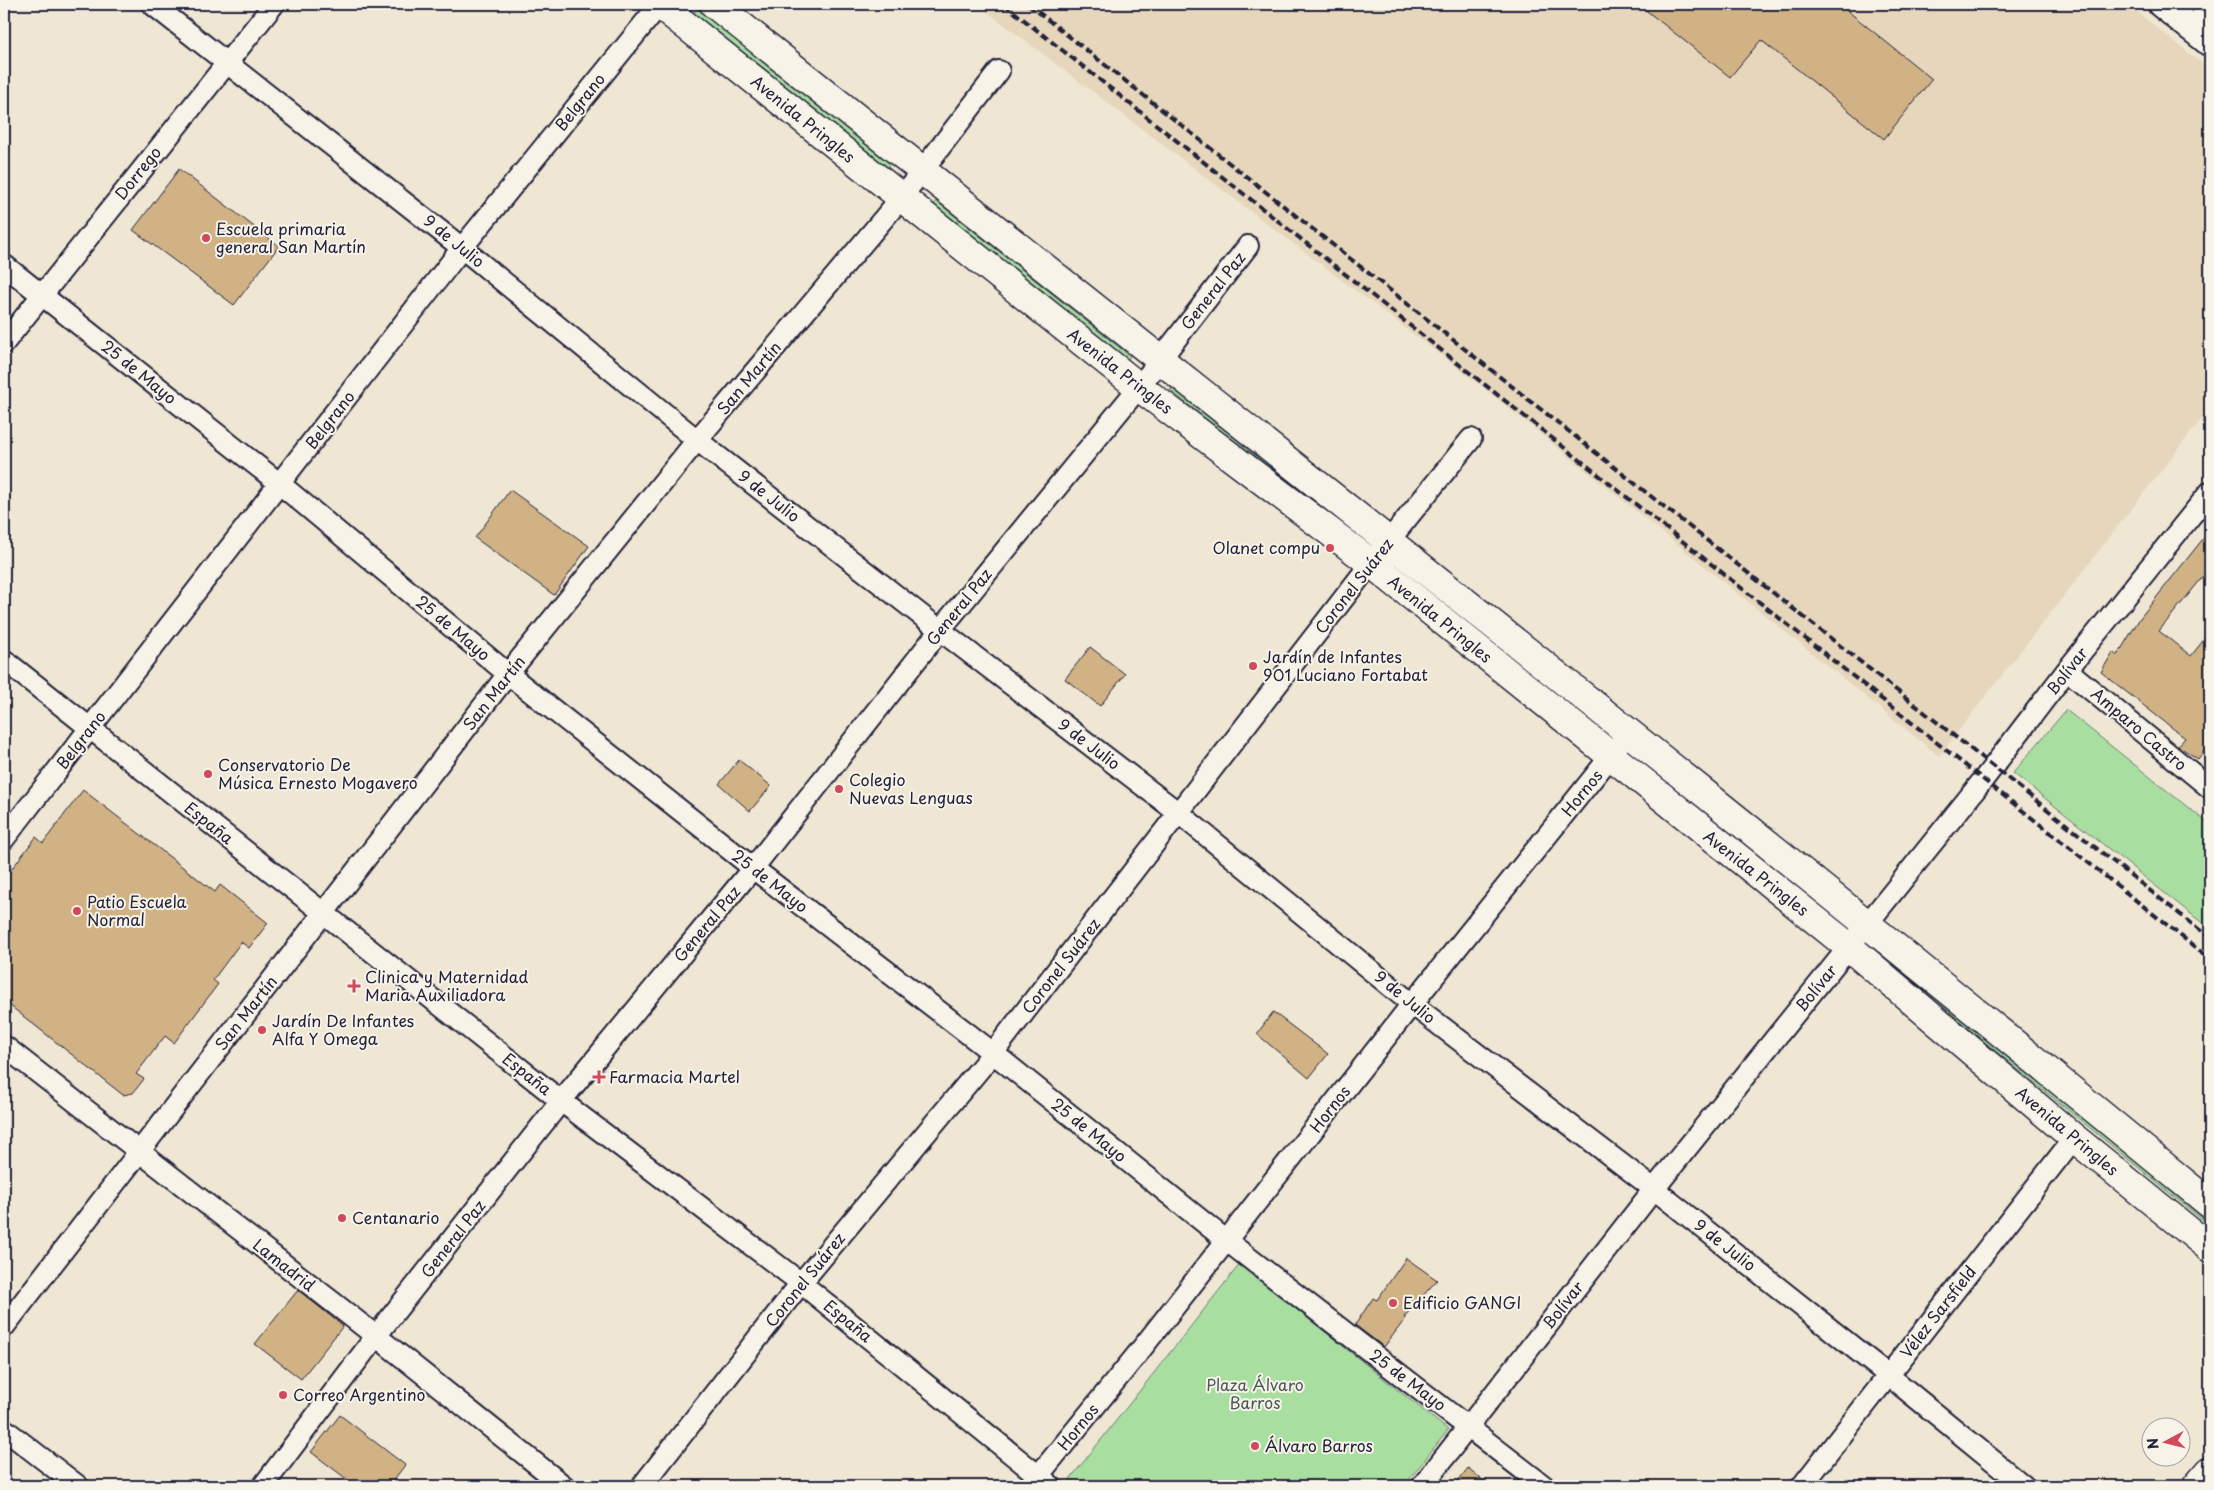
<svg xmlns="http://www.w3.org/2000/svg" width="2214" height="1490" viewBox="0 0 2214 1490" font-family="'Playpen Sans',sans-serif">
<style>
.built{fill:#e6d6bc}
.green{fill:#a9dea1;stroke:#66806e}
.building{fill:#d0b285;stroke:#22223b}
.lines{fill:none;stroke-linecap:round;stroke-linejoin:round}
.minor-casing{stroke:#22223b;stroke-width:24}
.tertiary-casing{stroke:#22223b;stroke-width:30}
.secondary-casing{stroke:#22223b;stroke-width:31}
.minor{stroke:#f7f3e8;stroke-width:20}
.tertiary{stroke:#f7f3e8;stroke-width:26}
.secondary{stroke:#f7f3e8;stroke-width:28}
.rail{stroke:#22223b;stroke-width:4;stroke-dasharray:8 4;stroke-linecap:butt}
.poi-dot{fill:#d1495b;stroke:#f7f3e8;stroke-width:2}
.labels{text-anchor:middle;stroke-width:4;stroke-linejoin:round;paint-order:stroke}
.street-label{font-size:16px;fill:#22223b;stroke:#f7f3e8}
.poi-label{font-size:16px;fill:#22223b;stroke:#f7f3e8;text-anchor:start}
.park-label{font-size:16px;fill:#4a5a5a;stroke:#f7f3e8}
</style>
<rect width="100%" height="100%" fill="#efe6d4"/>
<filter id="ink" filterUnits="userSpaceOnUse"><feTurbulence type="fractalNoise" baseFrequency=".02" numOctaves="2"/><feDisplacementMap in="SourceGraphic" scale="10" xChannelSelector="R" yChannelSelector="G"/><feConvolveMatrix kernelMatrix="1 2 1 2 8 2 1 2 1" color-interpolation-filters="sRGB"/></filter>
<g filter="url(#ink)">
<path class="built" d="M977 4H2127L2210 70V408L1939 756 1479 384Z"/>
<path class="green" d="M697 8 891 163 886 169 693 14Z
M936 201 1130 356 1125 363 932 208Z
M1175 384 1369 539 1364 545 1170 390Z
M2066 710 2210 825V929L2013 773Z
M1640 756 1834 911 1829 917 1635 762Z
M1888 952 2210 1216V1226L1883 959Z
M1240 1264 1448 1430 1404 1486H1079L1070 1479Z"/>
<path class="building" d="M1638 4H1839L1932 79 1884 139 1761 40 1730 77Z
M179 169 279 246 234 305 133 230Z
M510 490 589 546 554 595 475 538Z
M2210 530V568L2159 631 2191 656 2210 632V743L2198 759 2178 746 2185 738 2101 672 2113 652 2117 656 2140 618Z
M1090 647 1125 674 1100 706 1065 679Z
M739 760 771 786 750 811 719 784Z
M83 790 215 892 220 885 268 923 249 948 241 942 213 980 218 984 174 1043 165 1036 136 1074 144 1079 133 1093 123 1095 4 1001V879L36 837 43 843Z
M1273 1012 1328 1054 1309 1078 1257 1034Z
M1406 1258 1437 1280 1404 1317 1406 1318 1384 1347 1355 1325 1373 1298 1377 1300Z
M298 1290 343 1326 301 1379 255 1344Z
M340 1415 405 1465 389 1486H343L348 1480 311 1452Z
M1468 1468 1490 1486H1454Z"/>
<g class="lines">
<g class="minor-casing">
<path id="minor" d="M152 4 462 248 697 440 940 630 1180 814 1412 1004 1654 1189 1888 1375 2024 1486
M2192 28 2210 5
M4 265 280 484 508 674 753 868 993 1053 1227 1241 1544 1486
M4 343 274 4
M4 660 561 1101 801 1283 1051 1486
M2067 670 2210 788
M4 839 462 248 660 4
M4 1046 376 1336 564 1486
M4 1327 508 674 697 440 901 198 999 71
M4 1429 78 1486
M263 1486 376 1336 561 1101 753 868 940 630 1139 387 1248 246
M642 1486 801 1283 993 1053 1371 563 1471 439
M1030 1486 1139 1352 1412 1004 1610 757 1628 731
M1422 1486 1654 1189 1983 780 2067 670 2210 492
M1802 1486 2074 1138"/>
</g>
<g class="tertiary-casing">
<path id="tertiary" d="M2161 4 2210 43"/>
</g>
<g class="secondary-casing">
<path id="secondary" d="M659 4 1139 387 1371 563 1849 947 2074 1138 2210 1248
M714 4C1213 404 1717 797 2210 1204
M2197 1486 2210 1471"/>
</g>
<use href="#minor" class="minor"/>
<use href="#tertiary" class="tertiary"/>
<use href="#secondary" class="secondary"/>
<path class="rail" d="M1004 4 2210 959
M1028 4 2210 938"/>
</g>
</g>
<g class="poi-dot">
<circle cx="206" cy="238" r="5"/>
<circle cx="1330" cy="548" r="5"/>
<circle cx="1253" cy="666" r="5"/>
<circle cx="208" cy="774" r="5"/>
<circle cx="839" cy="789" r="5"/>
<circle cx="77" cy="911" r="5"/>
<path d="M351.5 978.5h5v5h5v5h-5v5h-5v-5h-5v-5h5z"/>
<circle cx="262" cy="1030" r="5"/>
<path d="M596.5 1069.5h5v5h5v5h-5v5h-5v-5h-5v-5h5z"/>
<circle cx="342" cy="1218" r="5"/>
<circle cx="1393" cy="1303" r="5"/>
<circle cx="283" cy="1395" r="5"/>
<circle cx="1255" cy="1446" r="5"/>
</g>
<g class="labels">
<g class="street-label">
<text transform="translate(580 102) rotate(-51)" y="6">Belgrano</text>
<text transform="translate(803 119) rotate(39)" y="6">Avenida Pringles</text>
<text transform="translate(138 173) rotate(-51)" y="6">Dorrego</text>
<text transform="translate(454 241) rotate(39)" y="6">9 de Julio</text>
<text transform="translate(1213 291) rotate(-52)" y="6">General Paz</text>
<text transform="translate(1120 371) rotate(38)" y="6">Avenida Pringles</text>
<text transform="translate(139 372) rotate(39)" y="6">25 de Mayo</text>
<text transform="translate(749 378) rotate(-50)" y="6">San Martín</text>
<text transform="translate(330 420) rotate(-52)" y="6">Belgrano</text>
<text transform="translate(769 496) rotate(38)" y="6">9 de Julio</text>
<text transform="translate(1354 586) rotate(-52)" y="6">Coronel Suárez</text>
<text transform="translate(959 607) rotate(-51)" y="6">General Paz</text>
<text transform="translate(1440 619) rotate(39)" y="6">Avenida Pringles</text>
<text transform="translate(453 628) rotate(40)" y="6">25 de Mayo</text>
<text transform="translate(2067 671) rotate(-52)" y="6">Bolívar</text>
<text transform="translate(494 693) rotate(-52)" y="6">San Martín</text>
<text transform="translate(2139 729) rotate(40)" y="6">Amparo Castro</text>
<text transform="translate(81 740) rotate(-52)" y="6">Belgrano</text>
<text transform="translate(1089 744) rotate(37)" y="6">9 de Julio</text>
<text transform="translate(1582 793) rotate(-51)" y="6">Hornos</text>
<text transform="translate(209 823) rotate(38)" y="6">España</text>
<text transform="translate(1756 873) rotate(38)" y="6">Avenida Pringles</text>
<text transform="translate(770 881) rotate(38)" y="6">25 de Mayo</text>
<text transform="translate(707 924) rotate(-50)" y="6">General Paz</text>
<text transform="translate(1061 966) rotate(-52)" y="6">Coronel Suárez</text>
<text transform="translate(1816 988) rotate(-51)" y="6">Bolívar</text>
<text transform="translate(1405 997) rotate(39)" y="6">9 de Julio</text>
<text transform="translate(246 1013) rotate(-52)" y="6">San Martín</text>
<text transform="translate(527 1074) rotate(38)" y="6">España</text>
<text transform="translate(1330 1109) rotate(-52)" y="6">Hornos</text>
<text transform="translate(1089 1130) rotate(39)" y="6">25 de Mayo</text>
<text transform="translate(2067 1131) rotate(40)" y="6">Avenida Pringles</text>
<text transform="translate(453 1239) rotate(-52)" y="6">General Paz</text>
<text transform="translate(1725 1245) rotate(38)" y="6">9 de Julio</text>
<text transform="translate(284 1265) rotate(38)" y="6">Lamadrid</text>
<text transform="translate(805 1280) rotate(-51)" y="6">Coronel Suárez</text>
<text transform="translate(1563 1305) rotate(-52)" y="6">Bolívar</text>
<text transform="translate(1938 1312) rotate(-52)" y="6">Vélez Sarsfield</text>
<text transform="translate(848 1321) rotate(39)" y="6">España</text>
<text transform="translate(1408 1380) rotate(37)" y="6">25 de Mayo</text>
<text transform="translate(1078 1427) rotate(-51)" y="6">Hornos</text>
</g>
<g class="poi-label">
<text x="216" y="235">Escuela primaria<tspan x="216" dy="18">general San Martín</tspan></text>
<text x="1320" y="554" text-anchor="end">Olanet compu</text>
<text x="1263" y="663">Jardín de Infantes<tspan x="1263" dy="18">901 Luciano Fortabat</tspan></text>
<text x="218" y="771">Conservatorio De<tspan x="218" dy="18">Música Ernesto Mogavero</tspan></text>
<text x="849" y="786">Colegio<tspan x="849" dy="18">Nuevas Lenguas</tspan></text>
<text x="87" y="908">Patio Escuela<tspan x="87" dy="18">Normal</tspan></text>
<text x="365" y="983">Clinica y Maternidad<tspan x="365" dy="18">Maria Auxiliadora</tspan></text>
<text x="272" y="1027">Jardín De Infantes<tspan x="272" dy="18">Alfa Y Omega</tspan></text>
<text x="609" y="1083">Farmacia Martel</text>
<text x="352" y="1224">Centanario</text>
<text x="1403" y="1309">Edificio GANGI</text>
<text x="293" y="1401">Correo Argentino</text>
<text x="1265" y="1452">Álvaro Barros</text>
</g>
<g class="park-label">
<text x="1255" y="1391">Plaza Álvaro<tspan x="1255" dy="18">Barros</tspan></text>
</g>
</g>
<rect width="2214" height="1490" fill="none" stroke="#f7f3e8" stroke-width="20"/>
<rect x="10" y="10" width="2194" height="1470" fill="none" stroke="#22223b" stroke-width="2" filter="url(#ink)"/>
<g transform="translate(2166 1442) rotate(263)"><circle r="24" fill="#f7f3e8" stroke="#a29fa3"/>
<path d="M0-4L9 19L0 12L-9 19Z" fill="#d1495b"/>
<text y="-8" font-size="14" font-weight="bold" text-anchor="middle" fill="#22223b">N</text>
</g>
</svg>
